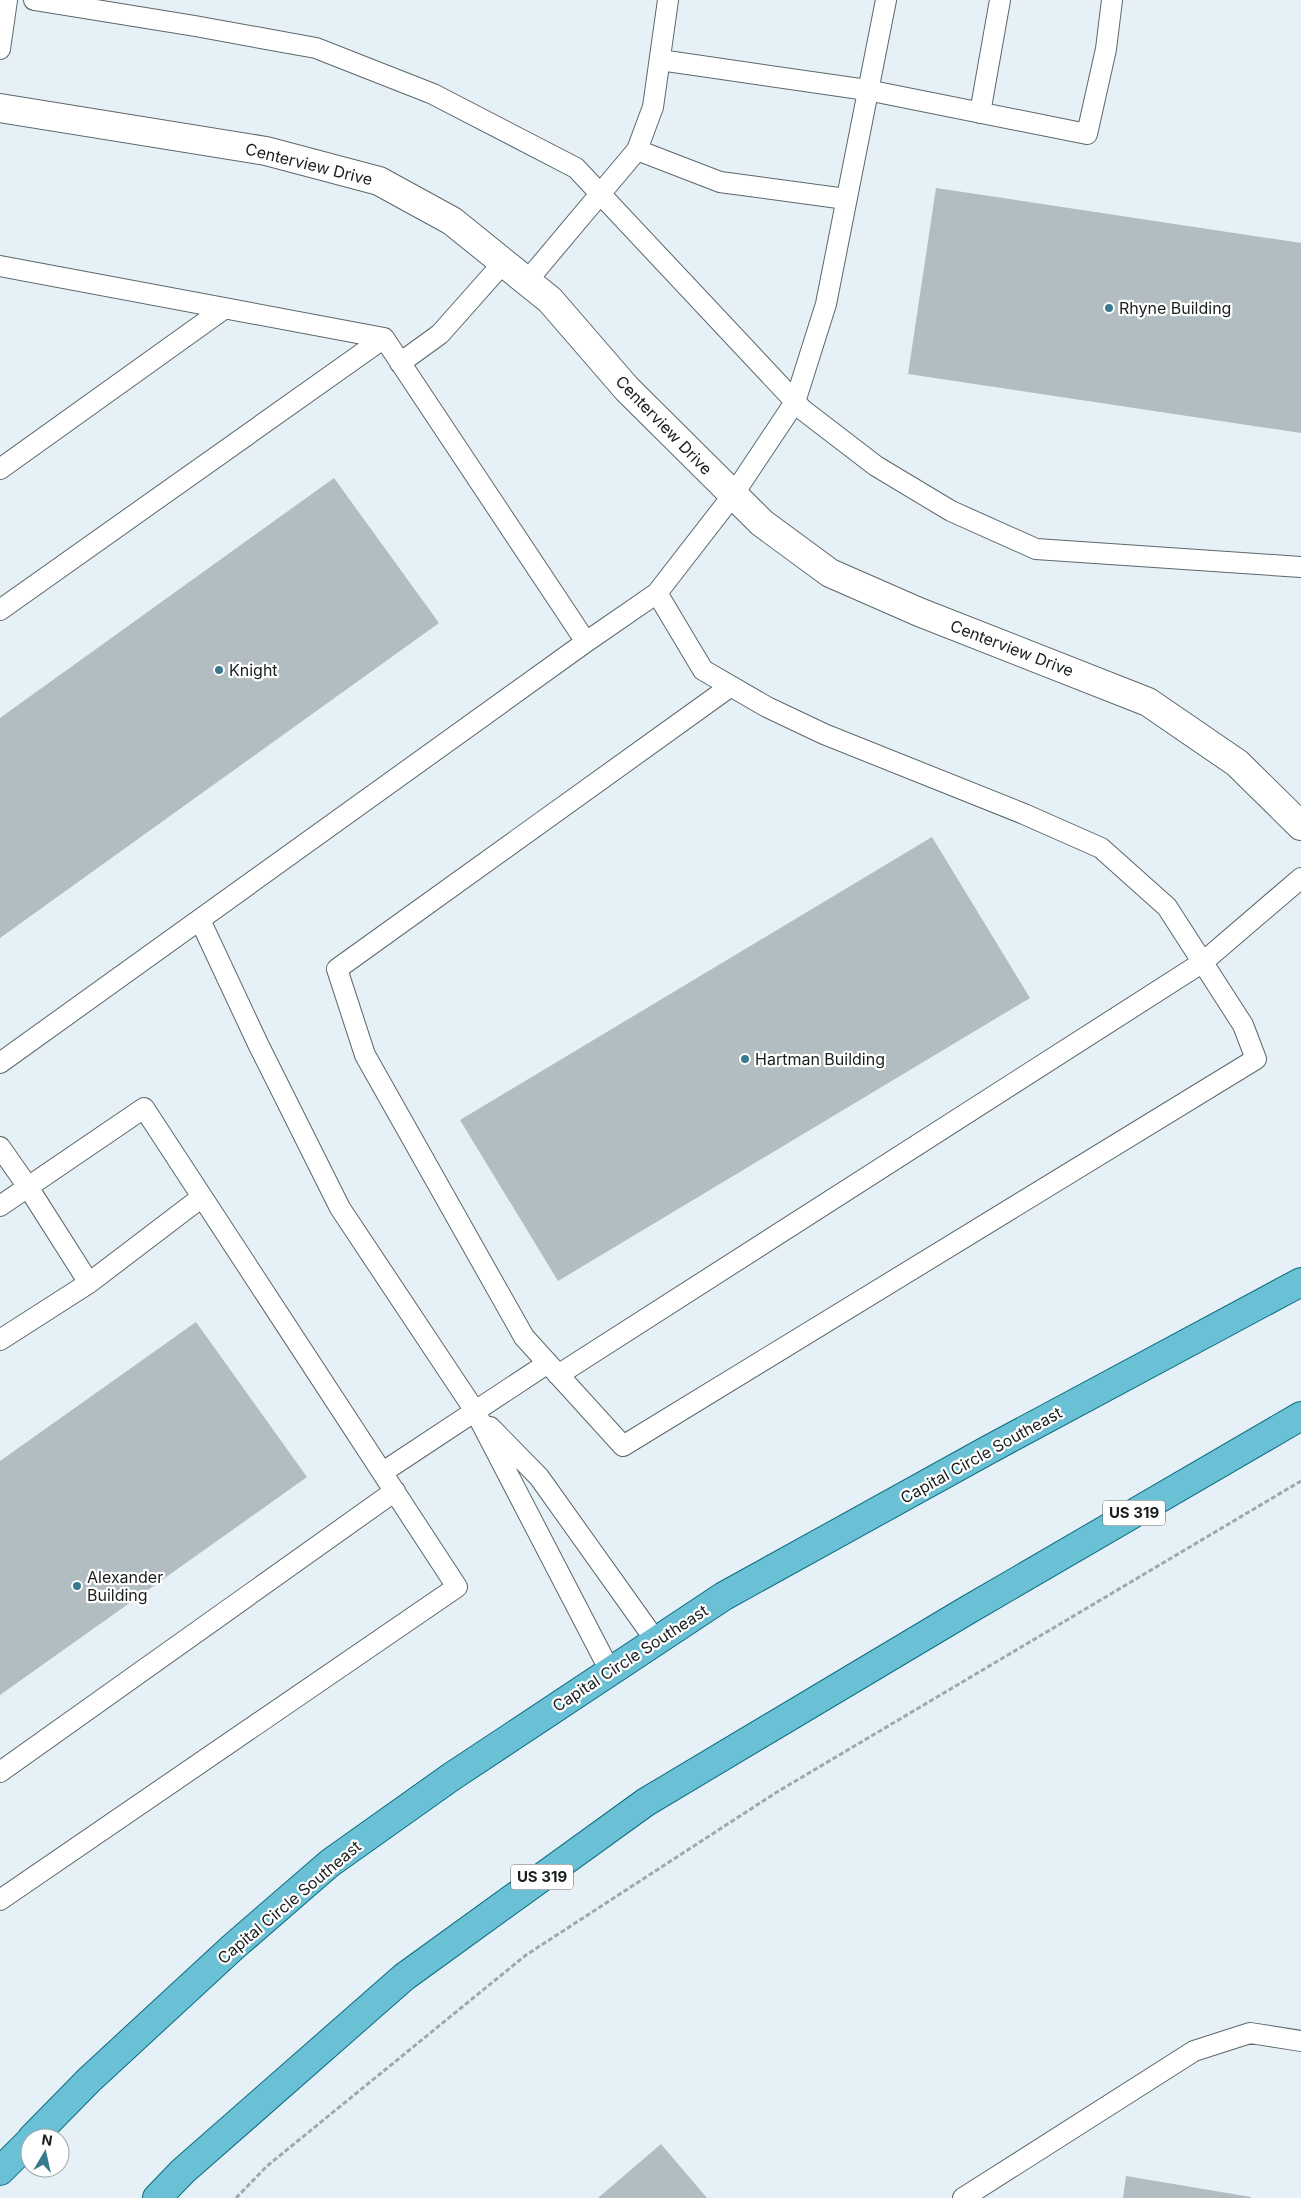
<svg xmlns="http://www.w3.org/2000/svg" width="1301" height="2198" viewBox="0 0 1301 2198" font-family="Inter,sans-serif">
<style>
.building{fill:#b2bdc1}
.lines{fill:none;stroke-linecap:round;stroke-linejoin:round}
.service-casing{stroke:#5d676b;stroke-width:22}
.minor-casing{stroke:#5d676b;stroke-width:30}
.primary-casing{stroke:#0d6c82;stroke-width:30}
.path{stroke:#9fa9ac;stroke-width:3;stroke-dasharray:5 2.5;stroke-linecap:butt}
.service{stroke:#fff;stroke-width:20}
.minor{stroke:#fff;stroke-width:28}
.primary{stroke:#6ac0d4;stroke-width:28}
.poi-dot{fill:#3a7a8e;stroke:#fff;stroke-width:2}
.labels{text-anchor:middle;stroke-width:4.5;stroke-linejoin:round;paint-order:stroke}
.shield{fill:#fff;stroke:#5e6262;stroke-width:1}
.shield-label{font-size:15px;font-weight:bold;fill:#191e1f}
.street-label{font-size:16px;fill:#191e1f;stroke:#fff}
.poi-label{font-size:16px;fill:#191e1f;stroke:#fff;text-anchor:start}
</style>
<rect width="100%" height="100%" fill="#e5f1f6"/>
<path class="building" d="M936 188 1301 243V433L908 374Z
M334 478 439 623 0 938V718Z
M932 837 1030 998 558 1281 460 1120Z
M196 1322 307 1477 0 1695V1461Z
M661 2144 707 2198H598Z
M1126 2176 1251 2197V2198H1123Z"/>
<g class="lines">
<g class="service-casing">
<path id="service" d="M34 0 195 26 316 48 433 94 576 168 803 410 876 466 951 511 1036 549 1301 567
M0 49 7 0
M660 60 867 90 1087 134 1106 49 1112 0
M980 113 1000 0
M637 150 720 182 846 199
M0 266 384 338 586 642
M527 281 637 150 653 107 668 0
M400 363 440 334 503 263
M0 469 225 308
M657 593 703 670 767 707 824 734 1024 814 1101 848 1167 907 1243 1025 1256 1059 623 1446 524 1337 365 1055 337 969 731 686
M0 610 384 338
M200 920 259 1046 340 1208 475 1411 610 1671
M0 1063 586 642 657 593 733 495 795 402 826 304 886 0
M0 1147 28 1187 89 1283
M0 1206 144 1108 457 1587 0 1900
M0 1340 89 1283 202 1197
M558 1375 1203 962 1301 878
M490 1427 539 1477 656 1641
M383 1472 548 1363
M0 1772 395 1491
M963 2198 1194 2051 1250 2033 1301 2041"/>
</g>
<g class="minor-casing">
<path id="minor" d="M0 108 266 151 379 181 452 221 550 300 627 389 762 523 830 573 919 612 1148 702 1237 763 1301 826"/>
</g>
<g class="primary-casing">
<path id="primary" d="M32 2138 89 2080 233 1947 330 1863 451 1777 724 1596 988 1450 1301 1282
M0 2171 30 2141
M157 2198 183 2171 404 1977 646 1802 966 1611 1301 1416"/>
</g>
<path class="path" d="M236 2198 267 2166 526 1955 777 1792 1301 1481"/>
<use href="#service" class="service"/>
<use href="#minor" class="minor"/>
<use href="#primary" class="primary"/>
</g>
<g class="poi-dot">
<circle cx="1109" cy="308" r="5"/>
<circle cx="219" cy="670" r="5"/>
<circle cx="745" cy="1059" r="5"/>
<circle cx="77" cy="1586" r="5"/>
</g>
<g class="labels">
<g class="shield">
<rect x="1103" y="1500.5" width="62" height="25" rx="4"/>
<rect x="511" y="1864.5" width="62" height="25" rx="4"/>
</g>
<g class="shield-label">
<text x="1134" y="1518">US 319</text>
<text x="542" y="1882">US 319</text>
</g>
<g class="street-label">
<text transform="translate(309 164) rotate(14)" y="6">Centerview Drive</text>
<text transform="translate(664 425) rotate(46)" y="6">Centerview Drive</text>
<text transform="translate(1012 648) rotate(21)" y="6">Centerview Drive</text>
<text transform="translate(981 1455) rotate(-29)" y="6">Capital Circle Southeast</text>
<text transform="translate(630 1658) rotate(-33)" y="6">Capital Circle Southeast</text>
<text transform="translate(289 1902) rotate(-40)" y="6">Capital Circle Southeast</text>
</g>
<g class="poi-label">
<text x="1119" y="314">Rhyne Building</text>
<text x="229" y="676">Knight</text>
<text x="755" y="1065">Hartman Building</text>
<text x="87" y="1583">Alexander<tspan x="87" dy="18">Building</tspan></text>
</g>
</g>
<g transform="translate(45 2153) rotate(9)"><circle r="24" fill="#ffffff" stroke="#a3a5a5"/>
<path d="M0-4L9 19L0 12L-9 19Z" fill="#3a7a8e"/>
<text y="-8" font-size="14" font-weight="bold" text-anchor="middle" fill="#191e1f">N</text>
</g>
</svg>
